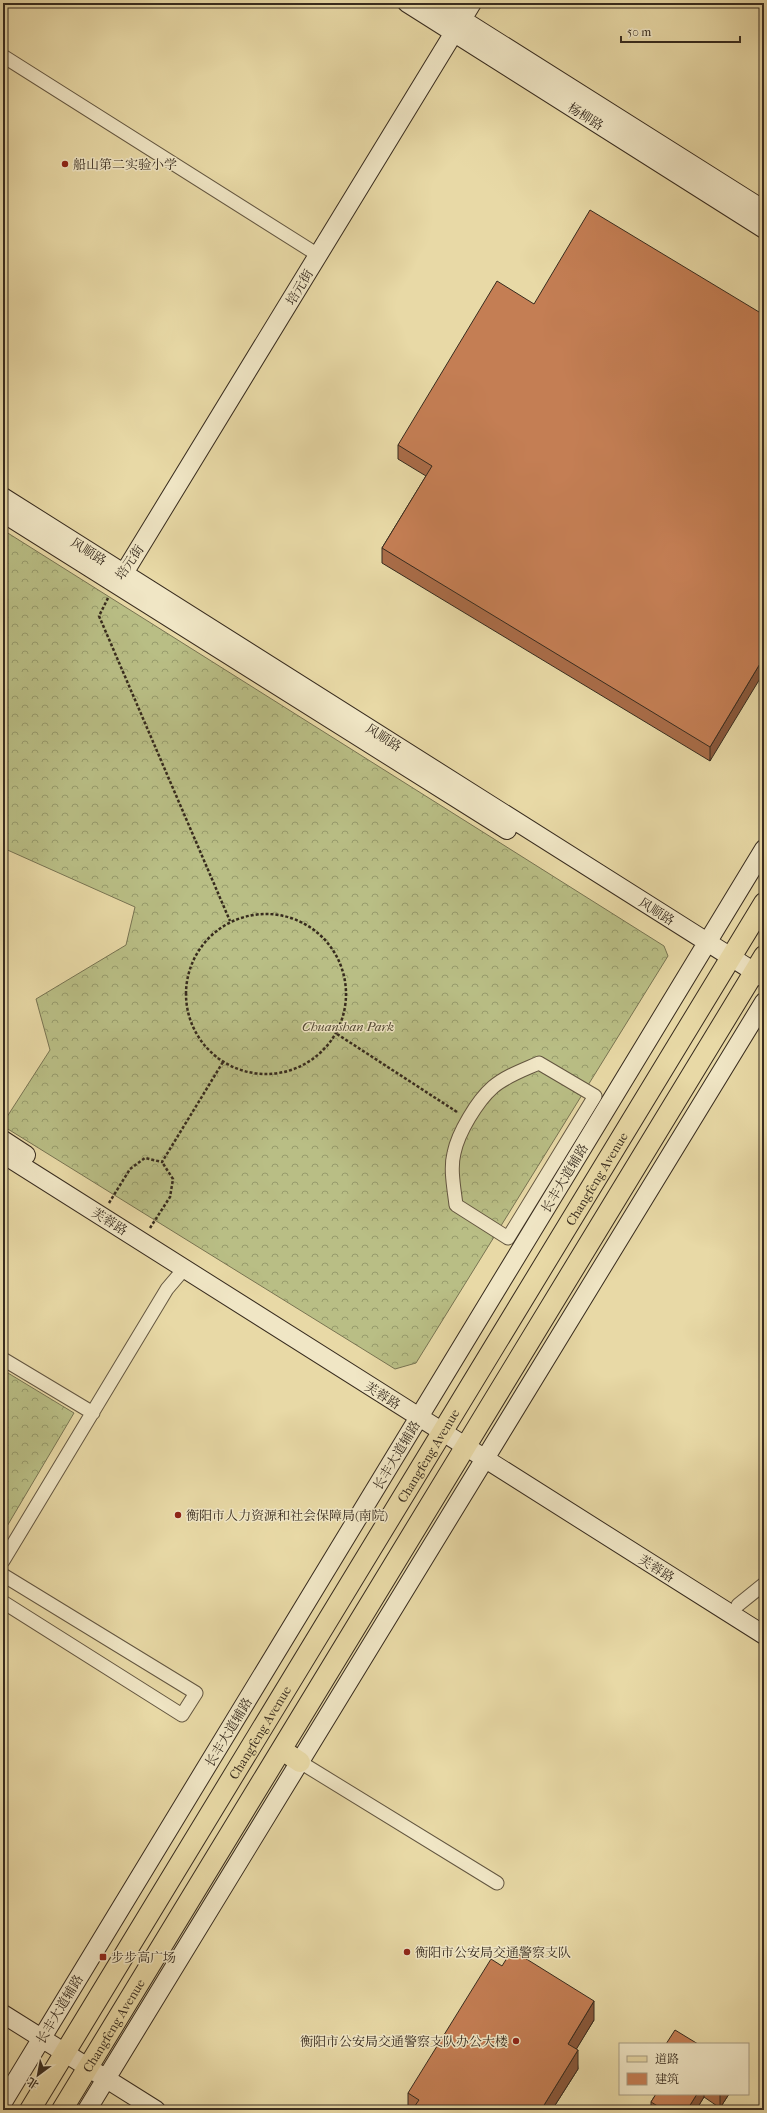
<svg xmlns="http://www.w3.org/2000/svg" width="767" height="2113" viewBox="0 0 767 2113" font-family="'IM FELL French Canon','Noto Serif SC',serif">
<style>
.forest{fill:url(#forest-crowns);stroke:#787452}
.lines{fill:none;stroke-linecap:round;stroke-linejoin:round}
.street-casing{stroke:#635640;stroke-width:15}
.secondary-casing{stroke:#372b1e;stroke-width:20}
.primary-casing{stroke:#372b1e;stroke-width:22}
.path{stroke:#372b1e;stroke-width:2.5;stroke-dasharray:3 2;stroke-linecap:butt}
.street{stroke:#f0e6c5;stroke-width:13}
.secondary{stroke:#f0e6c5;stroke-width:18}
.primary{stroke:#e8d9a6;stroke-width:20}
.wall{fill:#a96c48;stroke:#372b1e}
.shaded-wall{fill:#89583b;stroke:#372b1e}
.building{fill:#c47e54;stroke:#372b1e}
.poi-dot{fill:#8f2418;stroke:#f0e6c5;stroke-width:1.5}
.labels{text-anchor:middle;stroke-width:3;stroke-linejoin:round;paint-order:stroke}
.street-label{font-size:13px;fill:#372b1e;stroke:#f0e6c5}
.poi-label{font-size:13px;fill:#372b1e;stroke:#f0e6c5;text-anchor:start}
.park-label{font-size:13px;font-style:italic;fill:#514833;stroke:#f0e6c5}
</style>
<defs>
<pattern id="forest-crowns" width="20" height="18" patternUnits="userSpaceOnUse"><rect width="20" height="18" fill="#b9be85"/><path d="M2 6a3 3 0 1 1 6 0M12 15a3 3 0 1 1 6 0" fill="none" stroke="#979b6c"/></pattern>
</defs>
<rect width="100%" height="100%" fill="#e8d9a6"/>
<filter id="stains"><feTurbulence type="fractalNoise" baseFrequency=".005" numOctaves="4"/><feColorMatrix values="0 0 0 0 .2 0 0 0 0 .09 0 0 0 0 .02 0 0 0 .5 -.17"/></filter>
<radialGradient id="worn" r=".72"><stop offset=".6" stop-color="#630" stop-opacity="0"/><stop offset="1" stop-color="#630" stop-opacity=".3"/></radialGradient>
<path class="forest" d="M3 530 664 946 668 956 416 1363 395 1369 3 1126V1123L50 1050 36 999 126 945 135 907 3 848Z
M3 1370 74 1413 3 1533Z"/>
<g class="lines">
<g class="street-casing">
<path id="street" d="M3 56 318 255
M539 1063 595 1096 508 1238 456 1205C454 1188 450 1169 454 1153 458 1133 477 1101 493 1087 506 1076 523 1070 539 1063Z
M3 1359 93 1413
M3 1561 167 1289 184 1269
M3 1575 196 1693 182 1715 3 1602
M738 1605 764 1584
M300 1762 497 1883"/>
</g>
<g class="secondary-casing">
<path id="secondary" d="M407 3 764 229
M436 3 764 210
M3 497 764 978
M3 513 507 830
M117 581 124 573 472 3
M3 1140 26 1155
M3 1154 764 1635
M3 2014 156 2110
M3 2102 764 849
M87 2110 764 1002"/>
</g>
<g class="primary-casing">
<g id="primary">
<path d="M282 1750 300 1762"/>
<path id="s1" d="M30 2110 764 903"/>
<path id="s2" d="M62 2110 764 956"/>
</g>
</g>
<path class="path" d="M108 598 99 616 230 921
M186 994a80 80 0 1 1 160 0a80 80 0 1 1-160 0Z
M337 1034 457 1112
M109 1203 130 1169 145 1158 162 1162 223 1062
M150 1228 170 1197 173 1179 162 1162"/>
<use href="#street" class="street"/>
<use href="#secondary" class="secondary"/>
<use href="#primary" class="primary"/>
</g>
<path class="wall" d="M534 304 764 315 710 761 382 563V548L426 476 398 459V445Z
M594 2020 576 2049 578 2069 552 2110H408V2093Z
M656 2094H729L720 2108 704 2097 696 2110H651V2102Z"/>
<path class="shaded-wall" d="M764 657V672L710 761V747Z
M594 2001V2020L568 2063V2044Z
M578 2050V2069L552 2110H541Z
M697 2094H704V2097L696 2110H687Z
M720 2094H729L720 2108Z"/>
<path class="building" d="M590 210 764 315V657L710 747 382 548 432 466 398 445 497 281 534 304Z
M512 1950 594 2001 568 2044 578 2050 541 2110H412L419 2100 408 2093 491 1959 502 1966Z
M675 2030 698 2044H666Z
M656 2094H697L687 2110 684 2109 683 2110H664L651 2102Z"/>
<g class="poi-dot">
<circle cx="65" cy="164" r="4"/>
<circle cx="178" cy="1515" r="4"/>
<circle cx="407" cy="1952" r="4"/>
<rect x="99" y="1953" width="8" height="8" rx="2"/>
<circle cx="516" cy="2041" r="4"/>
</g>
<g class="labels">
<g class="street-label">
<text transform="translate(586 116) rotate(32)" y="5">杨柳路</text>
<text transform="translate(299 287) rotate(-59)" y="5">培元街</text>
<text transform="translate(89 551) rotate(32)" y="5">风顺路</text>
<text transform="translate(129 562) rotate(-55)" y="5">培元街</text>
<text transform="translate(384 737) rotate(32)" y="5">风顺路</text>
<text transform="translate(657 911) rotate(32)" y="5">风顺路</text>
<text transform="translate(564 1178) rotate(-59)" y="5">长丰大道辅路</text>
<text dy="5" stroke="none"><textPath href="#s1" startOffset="1090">Changfeng Avenue</textPath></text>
<text transform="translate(110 1221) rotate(32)" y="5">芙蓉路</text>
<text transform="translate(383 1395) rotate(32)" y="5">芙蓉路</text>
<text transform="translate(396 1455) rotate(-59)" y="5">长丰大道辅路</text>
<text dy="5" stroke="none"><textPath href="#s1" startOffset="766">Changfeng Avenue</textPath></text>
<text transform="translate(657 1568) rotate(32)" y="5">芙蓉路</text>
<text transform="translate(228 1732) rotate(-59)" y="5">长丰大道辅路</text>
<text dy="5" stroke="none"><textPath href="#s1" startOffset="442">Changfeng Avenue</textPath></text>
<text transform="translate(59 2009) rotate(-59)" y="5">长丰大道辅路</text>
<text dy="5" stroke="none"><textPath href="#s2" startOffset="99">Changfeng Avenue</textPath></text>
</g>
<g class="poi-label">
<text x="73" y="169">船山第二实验小学</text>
<text x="186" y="1520">衡阳市人力资源和社会保障局(南院)</text>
<text x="415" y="1957">衡阳市公安局交通警察支队</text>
<text x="111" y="1962">步步高广场</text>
<text x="508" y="2046" text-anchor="end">衡阳市公安局交通警察支队办公大楼</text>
</g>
<g class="park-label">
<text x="348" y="1031">Chuanshan Park</text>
</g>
</g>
<rect width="767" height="2113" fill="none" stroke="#e8d9a6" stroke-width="16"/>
<rect x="4" y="4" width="759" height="2105" fill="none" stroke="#372b1e" stroke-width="2"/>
<rect x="8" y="8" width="751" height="2097" fill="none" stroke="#372b1e"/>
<rect x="619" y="2043" width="130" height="52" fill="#f0e6c5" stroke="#a69b82"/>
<rect x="627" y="2056" width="20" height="6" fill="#e8d9a6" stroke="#a69b82"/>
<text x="655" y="2063" font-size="12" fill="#372b1e">道路</text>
<rect x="627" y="2073" width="20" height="12" fill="#c47e54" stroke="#a69b82"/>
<text x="655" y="2083" font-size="12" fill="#372b1e">建筑</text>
<g transform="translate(38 2075) rotate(212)" stroke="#f0e6c5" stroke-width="3" paint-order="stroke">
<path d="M0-3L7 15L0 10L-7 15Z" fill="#372b1e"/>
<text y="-6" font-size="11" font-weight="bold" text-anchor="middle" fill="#372b1e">北</text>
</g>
<path d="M621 36v6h119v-6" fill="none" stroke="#372b1e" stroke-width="2"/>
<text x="627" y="36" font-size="12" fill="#372b1e" stroke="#f0e6c5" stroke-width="3" paint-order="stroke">50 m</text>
<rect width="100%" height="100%" filter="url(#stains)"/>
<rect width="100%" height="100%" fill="url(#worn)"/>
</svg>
